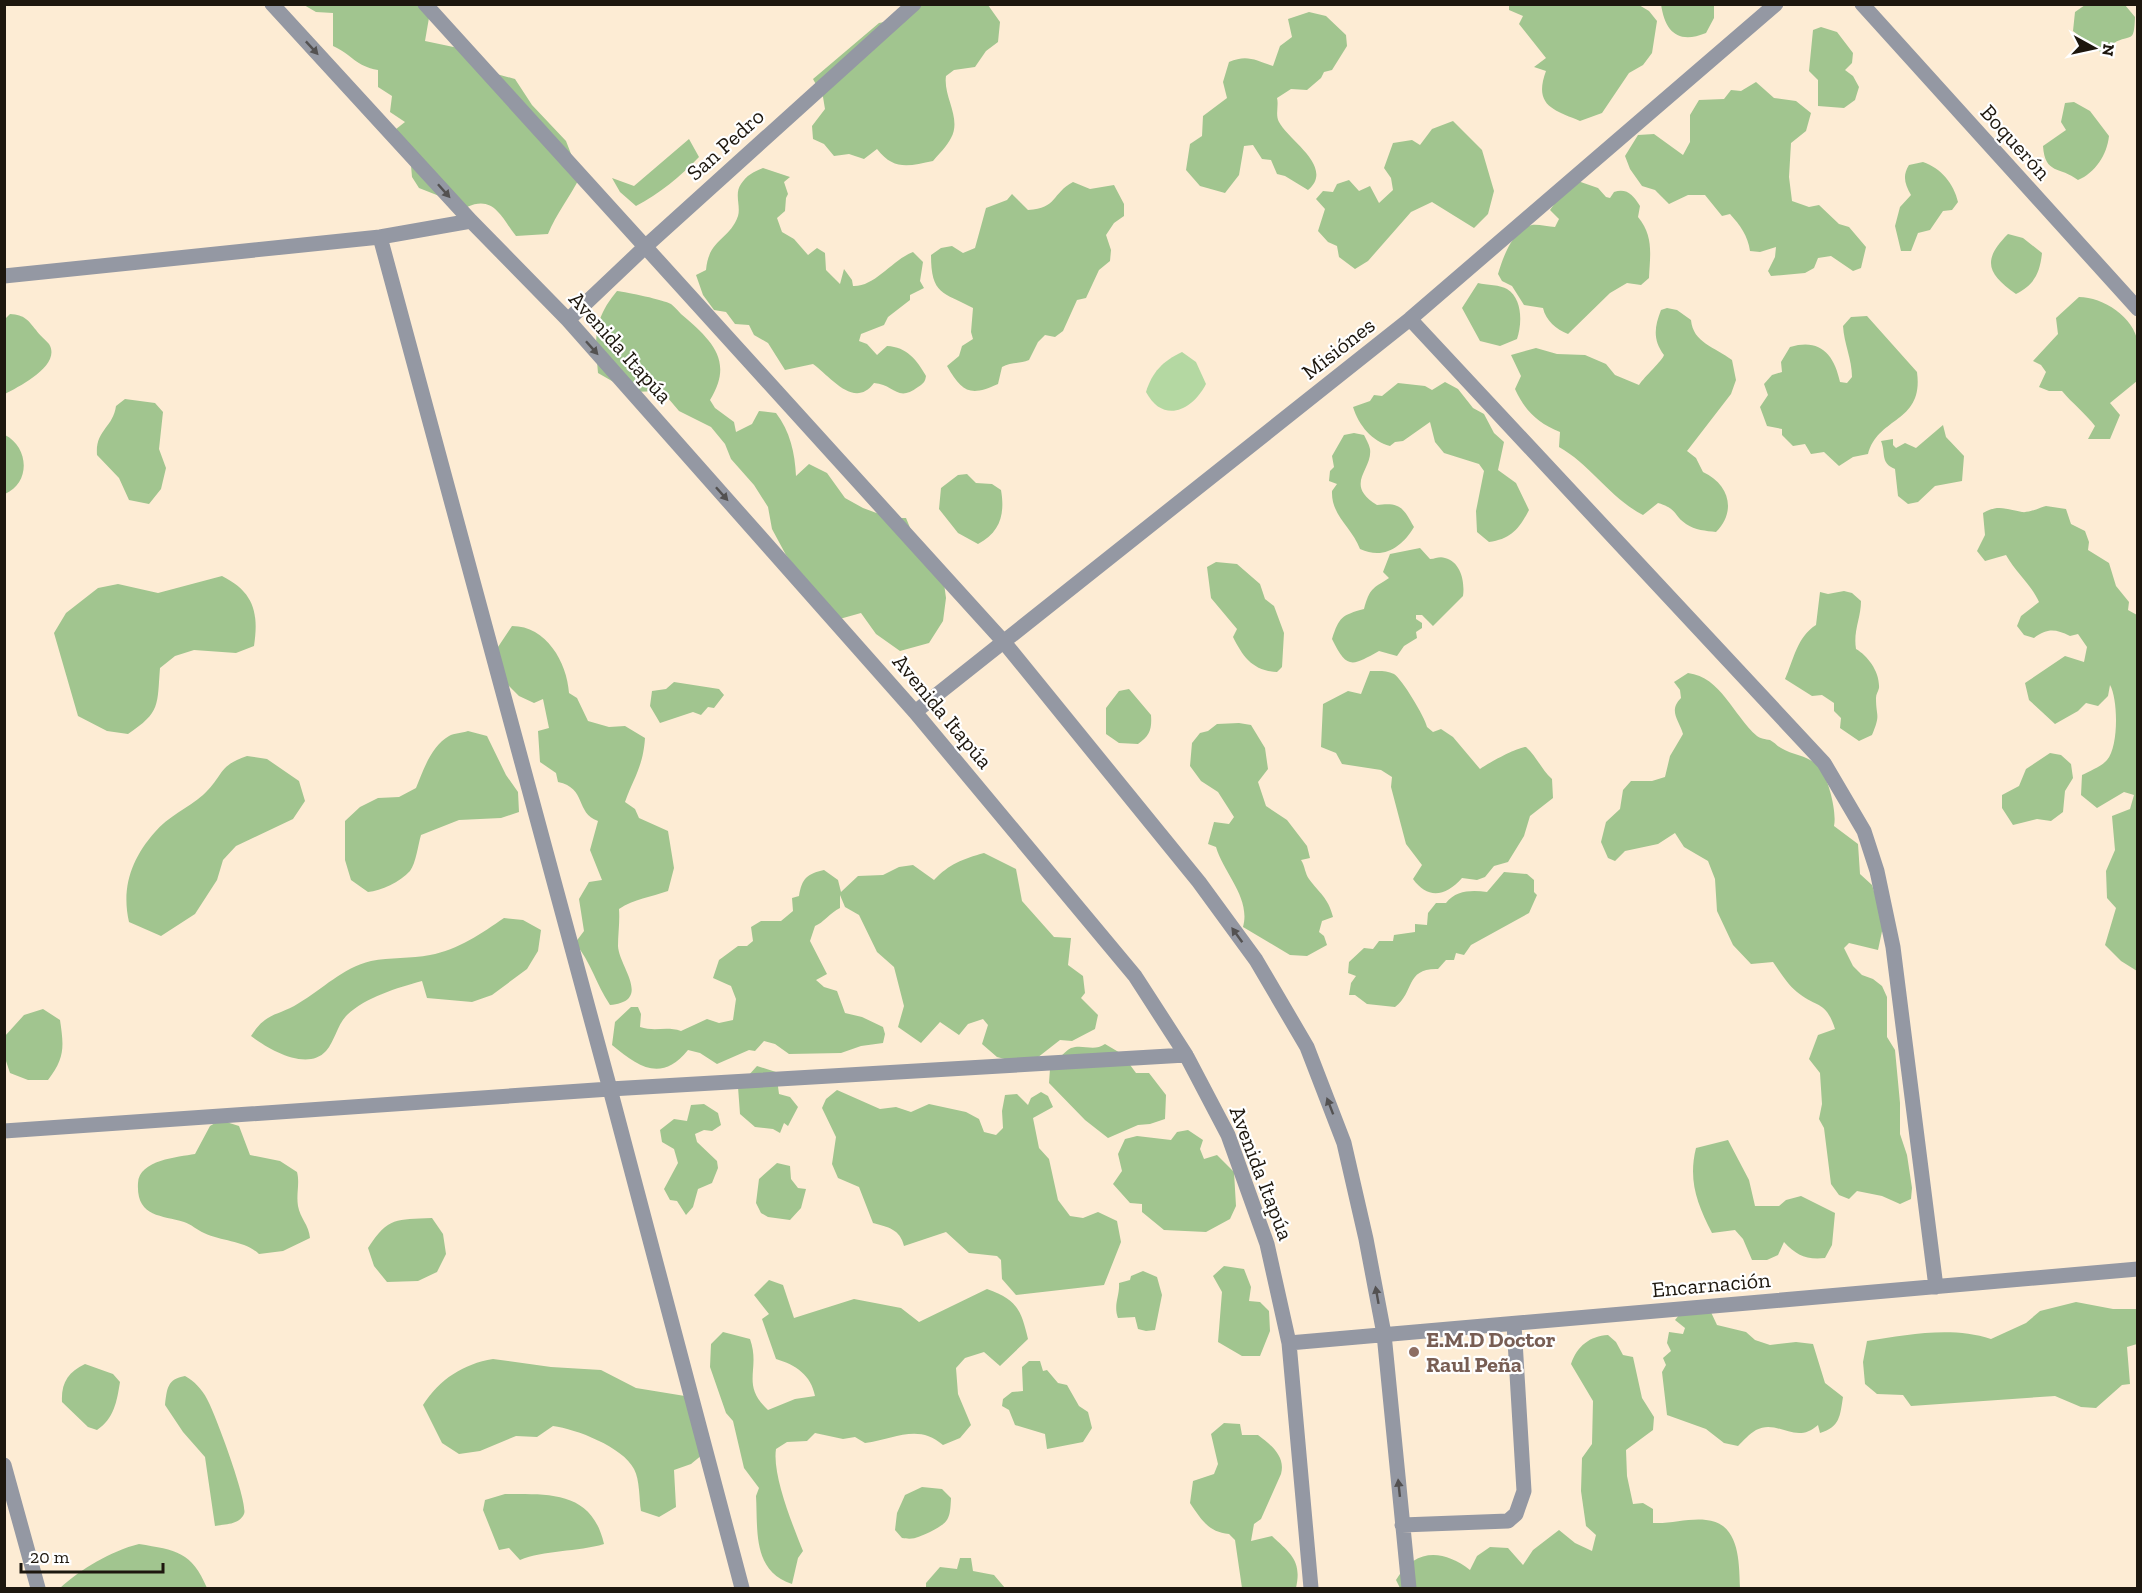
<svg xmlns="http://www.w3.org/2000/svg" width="2142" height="1593" viewBox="0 0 2142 1593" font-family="'Zilla Slab',serif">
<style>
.green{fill:#b4d8a2}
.forest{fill:#a1c58f}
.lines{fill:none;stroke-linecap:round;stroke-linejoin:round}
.minor{stroke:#9498a3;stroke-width:15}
.oneway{fill:#535151}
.education-dot{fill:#8d6e63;stroke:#fff;stroke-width:2}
.labels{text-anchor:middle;stroke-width:4.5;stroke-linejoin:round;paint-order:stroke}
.street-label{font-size:22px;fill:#1d170e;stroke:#fff}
.education-label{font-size:22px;font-weight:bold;fill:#785e54;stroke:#fff;text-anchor:start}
</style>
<rect width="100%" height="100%" fill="#fdecd4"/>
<path class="green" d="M1182 352 1196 362 1206 384C1192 411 1163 424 1146 392 1152 372 1163 361 1182 352Z"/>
<path class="forest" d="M1509 4 1639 5 1649 11 1657 21 1652 53 1643 65 1629 73 1602 113 1580 121C1554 110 1533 106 1546 71L1534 67 1546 58 1519 24 1523 16 1509 10Z
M1661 4 1714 5V18L1706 33C1679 44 1665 33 1661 4Z
M304 5H428L430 12 425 41 463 49 482 70 515 79 532 105 566 141 580 177C570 197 556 214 548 234L516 236C501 217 494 195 467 207L419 188 412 177 410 154 391 133 405 122 390 112 392 96 378 87V70C355 66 353 55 333 46V13L316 12Z
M916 5H988L1000 22 998 42 986 51 975 67 954 70 946 76C943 97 962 118 951 138 947 146 939 154 933 161 909 166 894 171 877 149L864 159 849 154 834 156 824 144 813 139 812 126 825 109 823 97 813 79 879 23 899 19Z
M2085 5H2125L2135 17C2134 45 2131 33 2114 43 2110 45 2106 51 2103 54L2073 31 2075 12Z
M1309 12 1326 16 1346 35 1347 46 1332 70 1324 72 1321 78 1307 90 1291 89 1277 98C1279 105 1275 115 1279 122 1289 141 1335 167 1308 190L1285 176 1277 174 1271 160 1262 159 1253 145 1244 146 1239 175 1225 193 1200 186 1186 170 1190 144 1202 136 1203 116 1227 98 1223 82 1229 62C1247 54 1255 60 1273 66L1280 46 1292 37 1288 19Z
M1821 27 1837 32 1853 53 1852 63 1845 70 1853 76 1859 87 1855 100 1844 108 1818 106V80L1809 71 1813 30Z
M1756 82 1774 98 1796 101 1811 113 1806 131 1791 143 1789 177 1792 201 1809 207 1819 205 1839 224 1849 227 1866 247 1861 268 1853 271 1831 256 1818 258 1814 268 1805 273 1771 276 1768 271 1775 257 1776 247 1760 252 1750 251C1748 236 1740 225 1730 214L1722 216 1705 195H1688L1669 204 1655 190 1642 186 1630 169 1625 156 1638 135 1654 134 1683 155 1690 142V115L1699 100 1724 99 1731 90 1741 91Z
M2074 102 2090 111 2109 136C2107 155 2095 173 2078 180 2060 166 2045 175 2043 146L2066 130 2061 122 2065 103Z
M1453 121 1482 150 1494 191 1488 214 1474 228 1432 202 1411 212 1368 261 1355 269 1339 257 1337 246 1328 242 1318 231 1325 209 1316 199 1323 191 1333 192 1337 184 1349 180 1359 191 1370 186 1379 203 1393 190 1391 178 1384 168 1393 143 1412 140 1420 145 1432 129Z
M689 139 699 157C681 176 659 194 636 206L620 192 612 178 634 186Z
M1923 162C1941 168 1954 184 1958 202L1952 210 1943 211 1930 230 1918 233 1911 251H1901L1895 226 1900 207 1911 195C1905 184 1902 176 1909 165Z
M763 168 790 177 784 182 788 194 786 198 785 211 777 218 782 232 794 239 808 255 817 248 825 253 826 270 840 284 844 269 852 280 853 286C875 287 892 260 913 252L923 262 920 281 924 288 910 295V300L888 317 884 325 861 334 859 341 867 344 877 355 887 346C907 347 917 360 926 376 925 382 924 383 918 387 897 403 894 384 874 383 854 410 830 376 813 364L785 370 768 343 754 335 749 325 735 324 726 312 714 310 703 295 696 275 706 270C709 238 729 241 738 216 741 206 734 194 741 184 747 175 753 172 763 168Z
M1572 179 1598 188 1606 197 1610 198 1614 192C1627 188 1633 195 1640 206L1638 217C1654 236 1650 255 1649 278L1641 285 1627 283 1610 293 1568 334C1556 329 1546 321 1543 308L1524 305 1512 286 1502 281 1498 274C1503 257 1513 229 1532 225 1538 224 1548 227 1555 227L1559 219 1550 210Z
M1073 182 1090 189 1114 185 1124 204V216L1114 223 1106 235 1111 250 1110 261 1099 270 1086 298 1077 300 1063 331 1055 337 1045 335 1038 342 1029 360C1019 364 1010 362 1002 367L998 384C970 397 962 392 947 366L959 356 962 346 973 339 971 332 973 308C943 292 931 295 931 255L941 248 952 246 963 253 975 248 986 208 1007 200 1012 194 1028 210C1058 208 1051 194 1073 182Z
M2008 234 2023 238 2042 253C2040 273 2034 285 2016 294 1988 274 1981 261 2008 234Z
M1478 283C1486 285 1501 285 1507 289 1523 299 1522 324 1517 339L1500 346 1480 341 1462 308Z
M617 291C627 292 664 300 671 304 675 307 678 311 681 314 710 339 735 360 710 400L715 408 734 422 736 432 752 424 759 411 776 413C790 431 795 453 796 476L809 464 827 473 845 498 863 508 890 518H906L920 552 943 576 946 598 943 621 929 643 900 651 876 634 861 613 836 620 786 555 772 529 768 507 754 485 731 459 725 444 711 427 679 411 662 391 631 392 598 373C595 337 593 320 617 291Z
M2079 297C2103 297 2134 317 2138 343 2139 355 2138 368 2137 381L2110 403 2120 415 2110 439H2088L2095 426C2085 413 2073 404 2062 391H2049L2039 387 2046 372 2041 365 2033 361 2058 334 2056 318Z
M1667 308 1677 310 1691 320C1693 343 1715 347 1732 360L1736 380 1731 394 1687 451 1696 458 1703 472C1729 484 1737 511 1716 532 1706 531 1695 530 1686 524 1673 515 1678 509 1658 503L1643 515C1610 498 1591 465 1559 447L1560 432C1538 423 1525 411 1515 389L1521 376 1511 355 1536 348 1557 354 1585 355 1606 364 1615 375 1639 385C1645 376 1662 361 1664 355 1653 340 1654 328 1661 310Z
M10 314C25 315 28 320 36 330 39 335 45 339 49 344 62 365 20 386 5 394V319Z
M1867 316 1917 372C1924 423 1878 416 1868 454L1853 457 1839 466 1824 452 1811 454 1805 444 1793 446 1782 435V429L1767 426 1760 407 1768 395 1764 384 1772 375 1782 372 1781 362 1790 347C1820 338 1834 354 1840 382L1847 383 1852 377C1852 359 1844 344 1843 326L1851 317Z
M1445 382 1458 389 1473 408 1484 414 1494 433 1504 442 1498 470 1516 483 1529 510C1519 529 1511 539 1489 542L1477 532 1476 511 1484 471 1479 464 1444 453 1435 442 1430 422 1403 441 1395 442 1390 446C1372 441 1359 426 1353 407L1370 401 1374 395 1382 396 1398 383 1425 386 1432 390Z
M125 399 155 403 163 412 159 449 166 468 161 489 149 504 129 500 119 478 97 455C95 430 113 428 116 406Z
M1943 425 1946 437 1964 456 1962 481 1935 486 1918 502 1908 504 1898 496 1895 469C1880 463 1886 453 1881 441L1893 439V445L1896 448 1905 443 1916 448Z
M1354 433 1364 435C1366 439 1369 444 1370 449 1373 470 1343 484 1377 505 1401 502 1403 508 1414 527 1402 547 1384 560 1360 549 1352 527 1331 516 1332 491L1337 484 1329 481 1330 471 1334 467 1332 456 1344 435Z
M5 435C29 447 31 483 5 494Z
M967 474 976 483 992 484 1001 490C1005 513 1001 532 978 544L958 533 939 509 941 488 958 475Z
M2046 506 2066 509 2071 524 2085 531 2089 542 2088 550 2109 563 2116 586 2129 602 2128 610 2137 615V971L2121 961 2105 945 2116 908 2107 898 2106 871 2115 850 2112 816 2130 809 2134 795 2124 792 2097 808 2081 795 2082 775C2090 771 2102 766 2107 760 2119 746 2118 699 2110 685L2108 696 2098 706 2086 703 2078 711 2055 724 2029 700 2025 683 2065 656 2084 662 2087 647 2078 634 2070 636C2055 629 2048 628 2034 638L2024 635 2017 626 2021 616 2039 602C2031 584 2016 573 2006 555L1985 561 1977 551 1985 535 1983 513C1998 504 2006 509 2022 512 2029 513 2039 508 2046 506Z
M1420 548 1430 559C1436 559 1439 556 1445 558 1461 562 1465 582 1463 596L1433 626 1422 615H1416V619L1422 623V628L1416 632 1417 638 1404 646 1397 656 1379 651C1352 666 1347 670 1332 639 1339 617 1342 615 1364 609 1370 588 1372 589 1389 578L1383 572 1390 554Z
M1216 562 1237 564 1260 584 1265 599 1274 606 1284 633 1282 667 1277 672C1253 671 1243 657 1233 637L1237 629 1211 598 1207 567Z
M222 576C254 592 259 613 254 646L236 653 194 650 175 656 160 668C157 705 161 712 128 734L107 731 78 716 54 633 66 613 98 588 118 584 158 593Z
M1844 591 1852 593 1861 601C1861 618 1853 631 1856 649 1868 656 1880 672 1879 688 1878 692 1876 694 1876 698 1876 718 1881 713 1872 735L1859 741 1840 728 1841 718 1834 711V703L1822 695 1812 696 1785 679C1794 659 1797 637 1816 625L1820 592 1828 594Z
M512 626C546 626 567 662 569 693L577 698 588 721 609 727 625 726 645 738C643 767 634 777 625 802L635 809 639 818 668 831 674 868 668 891C651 897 634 899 619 909 620 921 618 934 618 946 619 967 653 1001 610 1005 596 984 591 962 575 943L584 931 579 899 589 882 602 880 590 850 598 821C575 813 587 788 558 782L556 773 540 762 538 731 549 728 543 699 534 703 519 696 494 671 496 650Z
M1370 671C1378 671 1386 670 1394 674 1402 679 1425 717 1427 727L1433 732 1441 729 1453 737 1480 769C1488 763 1518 747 1526 747 1537 757 1541 769 1552 779L1553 798 1530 816 1524 836 1508 862 1494 866 1485 877 1477 880 1462 878C1446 896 1428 900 1413 879L1422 865 1406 844 1391 787 1392 777 1381 770 1342 764 1336 753 1321 747 1323 704 1348 691 1361 694Z
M1688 673C1721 677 1733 715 1757 736 1761 739 1765 739 1770 740 1774 742 1777 746 1781 748 1794 756 1810 755 1821 769 1829 782 1837 812 1834 826L1858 844 1860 874 1872 885 1884 922 1878 950 1849 943 1844 948 1853 966 1862 975 1873 979 1882 986 1887 997V1037L1895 1050 1900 1103V1134L1907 1155 1912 1188 1911 1199 1900 1204 1882 1196 1857 1191 1849 1199 1839 1195 1831 1184 1824 1128 1819 1119 1822 1104 1820 1073 1809 1059 1818 1035 1835 1029C1826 1000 1816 1008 1797 992 1787 984 1780 972 1773 962L1751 964 1733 945 1717 911 1715 879 1708 861 1684 847 1675 833 1658 844 1625 851 1615 861 1608 858 1601 842 1606 822 1620 809 1623 790 1631 781H1652L1665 777 1670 756 1683 734C1679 720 1668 711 1681 698L1680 690 1674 682Z
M674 682 719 689 724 695 714 708 708 707 701 715 693 712 660 723 650 706 652 691 666 689Z
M1129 689 1151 715C1152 729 1150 736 1138 744L1119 743 1106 734V708L1119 691Z
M1239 723 1251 725 1265 748 1268 769 1258 782 1266 806 1287 820 1307 846 1310 858 1301 860C1305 866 1305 874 1309 879 1319 893 1328 897 1333 917L1322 921 1319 932 1324 936 1327 945 1307 956 1290 955 1243 927C1251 898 1224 874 1216 847L1208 844 1214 822 1229 824 1234 817 1218 792 1201 781 1190 766 1192 743 1200 733 1208 731 1217 724Z
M468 731 487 736 506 775 518 792 519 812 501 818 459 820 421 835C418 845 416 863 410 871 400 882 381 891 368 892L351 880 345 860V821L360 807 378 798 399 797 416 788C423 771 431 746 449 736 454 733 462 733 468 731Z
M2050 753 2061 755 2071 764 2073 778 2065 791 2063 812 2051 821 2037 819 2013 825 2002 808V795L2019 786 2026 769Z
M247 756 267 759 299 781 305 801 293 819 236 846 223 860 217 880 195 914 161 936 129 922C121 887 132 858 155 832 167 817 188 808 203 795 224 776 217 766 247 756Z
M984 853 1016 869 1022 901 1054 937 1071 938 1068 965 1083 976 1085 993 1081 998 1098 1015 1095 1029 1072 1041 1060 1040 1028 1065 997 1057 982 1044 988 1025 983 1019 968 1024 959 1035 940 1022 921 1043 898 1027 904 1006 894 967 877 952 859 915 845 907 840 895V908C830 913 823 923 815 926L810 941 827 974 816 980 824 987 837 991 845 1013 862 1017 883 1027 885 1034 883 1043 861 1046 841 1053 789 1054 775 1044 764 1041 755 1051 749 1050 717 1064 700 1053 688 1050C661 1083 639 1067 612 1045L615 1022 631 1007H638L641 1014 640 1027C655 1032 666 1026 681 1031L707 1019 719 1023 733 1020 736 999 731 986 713 978 719 960 738 946H747L753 941 751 927 761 921H781L793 911 792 898 799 896C802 878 807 874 824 870L838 880 841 892 858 876 883 875 899 867 913 865 934 880C949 864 963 859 984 853Z
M1504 872 1527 874 1534 880V892L1537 895 1529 913 1471 945 1464 955 1456 953 1454 960H1446L1438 969C1405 968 1415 992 1395 1007L1367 1004 1355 995H1349L1351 983 1356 976 1348 973 1349 962 1364 948 1373 949 1379 941H1393L1394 935 1415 932V924L1427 925 1428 913 1436 903H1446C1456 890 1472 890 1487 892Z
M504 918 523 920 541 930 538 951 527 969 492 995 472 1002 427 998 422 981C397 988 366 997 347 1015 337 1025 335 1041 326 1051 307 1072 268 1049 251 1036 267 1011 277 1017 299 1003 323 989 342 968 371 961 390 957 411 959 430 955 458 950 482 933 504 918Z
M43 1009 60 1020C64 1047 65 1058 48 1080H28L10 1073 5 1058V1036L24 1015Z
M1105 1044 1122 1054 1136 1073H1149L1166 1095 1165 1119 1150 1124 1138 1125 1108 1138 1085 1120 1049 1083 1050 1069C1056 1063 1063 1052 1071 1048 1083 1044 1094 1052 1105 1044Z
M757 1066 776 1072 779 1094 790 1097 798 1107 788 1126 784 1123 780 1133 773 1129 755 1127 740 1114 738 1087Z
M837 1090 880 1109 896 1107 911 1112 929 1104 966 1112 979 1119 984 1132 996 1135 1003 1128 1002 1111 1005 1095 1017 1094 1028 1105 1031 1098 1041 1092 1048 1096 1053 1107 1033 1118 1039 1148 1049 1159 1058 1200 1070 1216 1083 1218 1098 1212 1117 1221 1121 1242 1104 1285 1016 1295 1002 1279 1001 1260 997 1256 969 1253 946 1232 904 1246C900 1229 888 1227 873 1223L859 1187 838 1178 832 1164 836 1137 822 1108 826 1099Z
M704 1104 718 1113 721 1125 712 1131 704 1130 695 1134 697 1142 717 1161 718 1168 712 1183 698 1189 693 1207 686 1215 677 1201 670 1200 664 1189 678 1163 674 1149 662 1142 660 1130 674 1119 687 1121 691 1105Z
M220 1120 239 1126 250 1155 280 1161 297 1172C300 1183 296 1194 298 1206 300 1218 309 1225 310 1238L283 1251 259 1254C244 1240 223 1242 204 1233 197 1230 191 1224 184 1222 161 1215 136 1217 138 1183 139 1160 178 1157 195 1154L210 1126Z
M1188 1130 1203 1140 1200 1149 1204 1159 1217 1155 1234 1172 1236 1206 1230 1219 1206 1232 1164 1230 1142 1212V1204L1130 1203 1113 1184 1122 1171 1118 1154 1125 1139 1137 1136 1171 1140 1177 1132Z
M1728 1140 1749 1180 1755 1206H1779L1786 1200 1801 1196 1835 1213 1832 1245 1825 1258C1806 1260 1796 1255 1784 1242L1778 1255 1767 1260H1752L1743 1239 1735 1230 1712 1233C1697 1204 1688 1180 1696 1148Z
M777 1163 790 1166 791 1179 798 1188 806 1189 801 1208 790 1220 768 1217 761 1213 756 1203 759 1179Z
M432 1218 443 1234 446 1254 437 1272 418 1281 387 1282 374 1266 368 1248C389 1216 396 1220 432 1218Z
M1224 1266 1244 1269 1251 1287 1249 1301 1260 1302 1269 1311 1270 1331 1260 1356H1242L1218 1342 1222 1292 1213 1276Z
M1143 1271 1157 1277 1162 1295 1155 1330 1146 1331 1138 1329 1135 1317 1118 1318C1113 1305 1120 1296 1119 1283L1130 1280 1131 1276Z
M769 1280 783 1285 794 1318 854 1299 901 1308 919 1322 987 1289C1017 1300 1021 1309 1028 1339L1000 1366 984 1352 965 1358 956 1368 958 1394 971 1425 960 1438 943 1445C918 1423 895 1439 865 1443L855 1437 843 1439 815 1433 807 1441 787 1442 776 1449C772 1475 793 1526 803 1551L798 1558 792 1584C752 1571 758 1530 756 1496L759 1488 744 1468 733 1421 726 1413 710 1367 711 1344 723 1332 750 1339C761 1370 740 1384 768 1410L795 1399 815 1396C811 1375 796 1365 776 1359L762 1319 769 1314 754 1295Z
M2076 1302 2113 1309H2137V1344L2127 1347 2130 1384 2122 1385 2096 1408 2081 1407 2055 1396 1911 1406 1903 1395 1877 1394 1865 1384 1863 1362 1867 1341C1907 1335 1951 1326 1991 1339L2026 1323 2040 1311Z
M1709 1308 1717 1325 1746 1332 1755 1340 1770 1345 1796 1342 1813 1344 1825 1383 1843 1397C1840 1416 1840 1427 1820 1433L1818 1425C1795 1446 1778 1418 1756 1430 1749 1434 1743 1441 1738 1446L1724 1443 1706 1429 1667 1415 1662 1372 1666 1365 1663 1358 1671 1351 1667 1343 1669 1332 1683 1334 1685 1328 1675 1320 1684 1309Z
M1608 1335 1616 1342 1623 1355 1633 1357 1642 1398 1654 1417 1653 1430 1626 1450 1627 1476 1633 1504 1643 1503 1653 1509V1523C1671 1524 1689 1518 1706 1520 1740 1523 1739 1562 1740 1588H1400L1396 1580C1415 1548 1443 1549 1470 1570L1477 1556 1490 1547 1508 1548 1523 1565 1533 1550 1559 1530 1575 1543 1592 1551 1596 1535 1586 1526 1581 1491 1582 1458 1592 1444 1593 1401 1571 1364C1577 1346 1590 1336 1608 1335Z
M493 1359 551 1367 601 1370 636 1388 691 1397 708 1450 691 1464 674 1470 676 1507 659 1517 641 1511C639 1499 640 1480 634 1469 623 1447 576 1429 553 1426L537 1437 516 1436 480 1451 459 1454 442 1443 423 1405C440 1379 463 1364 493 1359Z
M1029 1361H1040L1043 1371 1047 1370 1058 1383 1067 1385 1079 1406 1088 1412 1092 1428 1083 1442 1047 1449 1045 1434 1015 1425 1009 1410 1002 1406 1003 1399 1012 1392 1023 1391 1022 1367Z
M85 1364 113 1374 120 1382C117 1401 114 1419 97 1430L88 1427 62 1402C61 1383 68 1372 85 1364Z
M185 1376C194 1381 202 1389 207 1399 215 1413 249 1504 244 1514 239 1525 225 1524 215 1526L205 1457 183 1432 165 1405C167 1389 167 1379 185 1376Z
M1224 1423 1240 1424 1242 1435H1258C1270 1444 1286 1456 1281 1474L1261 1519 1254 1524 1251 1541 1272 1536C1291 1554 1302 1561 1296 1588H1242L1235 1540 1229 1534C1208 1532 1201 1519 1190 1503L1193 1481 1214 1474 1218 1464 1211 1434Z
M922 1487 942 1489 951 1498C950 1520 949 1522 930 1532 918 1537 915 1540 902 1538L895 1530 897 1513 905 1495Z
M505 1494C550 1494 592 1491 604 1544 578 1552 543 1550 520 1560L509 1548 499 1550 483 1510 485 1500Z
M139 1544C176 1550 192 1552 207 1588H60C81 1569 111 1551 139 1544Z
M960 1558H971L973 1571 994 1575 1005 1588H926V1583L940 1567 957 1569Z"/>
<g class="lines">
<path class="minor" d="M272 4 471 221 568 320 915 712 1135 976 1186 1055 1228 1135 1267 1244 1289 1343 1311 1588
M425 4 1003 641 1199 882 1256 960 1307 1047 1344 1143 1366 1239 1384 1334 1409 1588
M1862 4 2138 309
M380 237 610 1089 742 1588
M4 276 380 237 471 221
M1410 319 1824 763 1864 831 1877 871 1893 947 1936 1287
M568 320 646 246 914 4
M915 712 1410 319 1776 4
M4 1131 610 1089 1186 1055
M1289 1343 2138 1269
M4 1465 38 1588
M1402 1525 1508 1521 1516 1514 1524 1491 1514 1324"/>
</g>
<defs><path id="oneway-solid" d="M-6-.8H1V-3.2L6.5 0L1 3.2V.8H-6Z" transform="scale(1.5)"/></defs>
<g class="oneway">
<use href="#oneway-solid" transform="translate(312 48) rotate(47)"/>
<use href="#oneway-solid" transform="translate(444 191) rotate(48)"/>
<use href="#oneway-solid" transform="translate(592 348) rotate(48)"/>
<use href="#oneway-solid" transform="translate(722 494) rotate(48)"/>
<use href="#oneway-solid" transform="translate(1237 935) rotate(-126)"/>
<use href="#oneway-solid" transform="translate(1330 1106) rotate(-111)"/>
<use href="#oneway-solid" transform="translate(1377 1295) rotate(-100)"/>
<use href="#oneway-solid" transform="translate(1399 1488) rotate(-96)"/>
</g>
<circle class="education-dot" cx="1414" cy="1352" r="6"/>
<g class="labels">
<g class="street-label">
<text transform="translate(2016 142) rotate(48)" y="8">Boquerón</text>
<text transform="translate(725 144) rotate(-42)" y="8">San Pedro</text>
<text transform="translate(621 347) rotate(48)" y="8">Avenida Itapúa</text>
<text transform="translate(1338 348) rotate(-38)" y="8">Misiónes</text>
<text transform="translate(943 711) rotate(50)" y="8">Avenida Itapúa</text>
<text transform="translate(1262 1173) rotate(69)" y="8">Avenida Itapúa</text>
<text transform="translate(1711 1284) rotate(-5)" y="8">Encarnación</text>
</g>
<g class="education-label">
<text x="1426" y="1347">E.M.D Doctor<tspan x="1426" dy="25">Raul Peña</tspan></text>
</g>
</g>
<rect width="2142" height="1593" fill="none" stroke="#1d170e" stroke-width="12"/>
<g transform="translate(2094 48) rotate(98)" stroke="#ffffff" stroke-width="4.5" paint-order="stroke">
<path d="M0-4.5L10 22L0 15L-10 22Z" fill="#1d170e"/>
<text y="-9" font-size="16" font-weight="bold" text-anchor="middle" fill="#1d170e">N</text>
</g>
<path d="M21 1563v9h142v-9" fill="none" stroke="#1d170e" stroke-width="3"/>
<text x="30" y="1563" font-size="18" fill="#1d170e" stroke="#ffffff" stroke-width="4.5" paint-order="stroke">20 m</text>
</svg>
